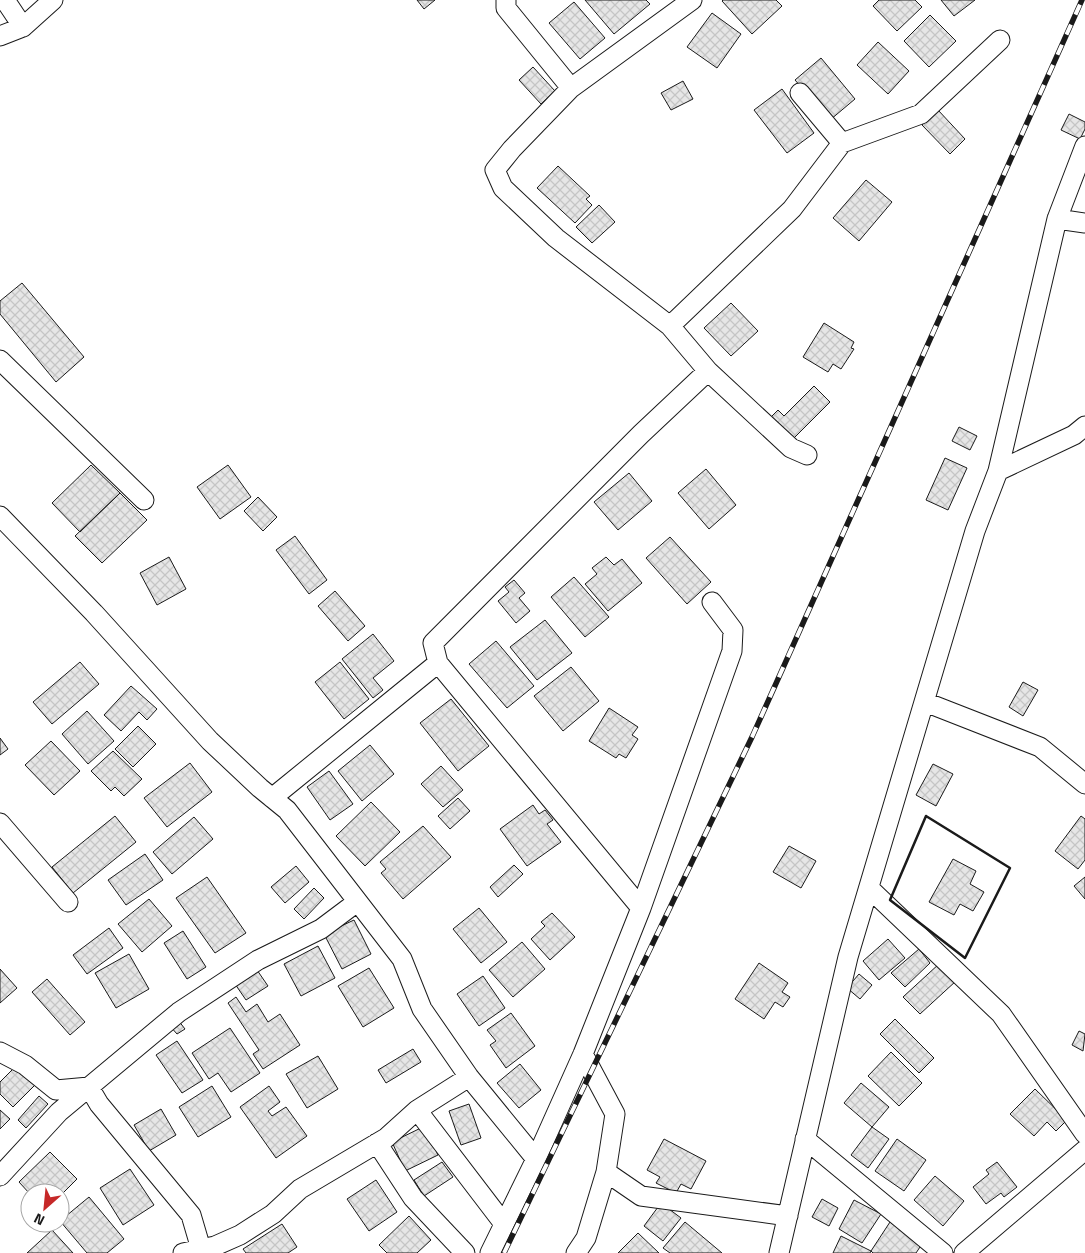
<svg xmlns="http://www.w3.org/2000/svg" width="1085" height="1253" viewBox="0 0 1085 1253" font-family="'Titillium Web',sans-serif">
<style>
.building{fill:url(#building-cross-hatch);stroke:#1a1a1a}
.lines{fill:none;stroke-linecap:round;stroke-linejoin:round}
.minor-casing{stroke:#1a1a1a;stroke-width:21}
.minor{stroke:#fff;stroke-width:19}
.rail-casing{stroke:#1a1a1a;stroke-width:5.5}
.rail{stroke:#fff;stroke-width:4;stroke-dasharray:11;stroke-linecap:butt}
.wall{stroke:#1a1a1a;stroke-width:2.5}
</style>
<defs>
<pattern id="building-cross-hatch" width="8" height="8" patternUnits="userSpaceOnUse" patternTransform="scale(1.25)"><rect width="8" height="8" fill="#e6e6e6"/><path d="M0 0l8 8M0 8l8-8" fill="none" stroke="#c5c5c5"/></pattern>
</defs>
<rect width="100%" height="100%" fill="#fff"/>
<path class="building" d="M417 0H435L424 9Z
M585 0H646L650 4 614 34Z
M723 0H776L782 6 752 34 722 1Z
M879 0H915L922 7 897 31 873 6Z
M941 0H975L954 16Z
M574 2 605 38 580 59 549 23Z
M712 13 741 34 717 68 687 47Z
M930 15 956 41 929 67 904 41Z
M878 42 909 71 888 94 857 65Z
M821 58 855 99 830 120 795 80Z
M533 67 555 91 541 104 519 80Z
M683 81 693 99 671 110 661 93Z
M782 89 814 133 787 153 754 110Z
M938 110 965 139 950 154 922 125Z
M1069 114 1085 122V129L1080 139 1061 130Z
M558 166 590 196 586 199 592 205 575 223 537 188Z
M866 180 892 202 859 241 833 218Z
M599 205 615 222 592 243 576 227Z
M22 283 84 357 56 382 0 314V301Z
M731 303 758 331 731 356 704 328Z
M824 323 854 342 851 348 854 349 841 369 833 364 828 372 803 357Z
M814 386 830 402 793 439 771 417 778 410 784 416Z
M959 427 977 436 970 450 952 441Z
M945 458 967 468 948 510 926 500Z
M91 465 120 493 80 532 52 503Z
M228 465 251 497 220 519 197 487Z
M706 469 736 505 709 529 678 493Z
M629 473 652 501 618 530 594 502Z
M120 493 147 520 102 563 75 536Z
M258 497 277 517 263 531 244 511Z
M295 536 327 580 309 594 276 550Z
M670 537 711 582 687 604 646 558Z
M169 557 186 589 157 605 140 573Z
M606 557 614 565 622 559 642 583 608 611 585 584 597 574 592 568Z
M574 577 609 617 585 637 551 597Z
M514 580 525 593 519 598 530 611 516 623 498 601 509 592 505 587Z
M335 591 365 626 348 641 318 606Z
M545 620 572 653 537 680 510 647Z
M373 634 394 661 373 678 383 690 373 698 342 659Z
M496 641 534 686 507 708 469 664Z
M80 662 99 684 52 724 33 702Z
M340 662 369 699 344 719 315 682Z
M571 667 599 701 563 731 534 696Z
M1023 682 1038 690 1023 716 1009 707Z
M131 686 157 709 147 720 139 712 121 731 104 715Z
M451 699 489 746 458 771 420 723Z
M609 708 638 727 632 735 638 739 626 758 619 754 616 758 589 741Z
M87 711 114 741 88 764 62 734Z
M138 726 156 744 133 767 115 749Z
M0 738 8 749 0 755Z
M51 741 80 771 54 795 25 765Z
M370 745 394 774 362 801 338 771Z
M113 751 142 779 124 796 115 787 111 791 91 771Z
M190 763 212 792 167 827 144 798Z
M933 764 953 774 936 806 916 795Z
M441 766 463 790 443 807 421 784Z
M329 771 353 804 330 820 307 787Z
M458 798 470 811 450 829 438 816Z
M371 802 400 832 365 866 336 836Z
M533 805 539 814 545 810 553 820 547 824 561 842 527 866 500 829Z
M115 816 136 842 73 893 52 867Z
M1081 816 1085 819V860L1078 869 1055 851Z
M194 817 213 839 172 874 153 852Z
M423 826 451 857 403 899 381 873 386 869 380 862Z
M789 846 816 861 801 888 773 872Z
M145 854 163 880 126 905 108 880Z
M953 859 976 871 970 884 984 892 973 911 960 904 954 915 929 902Z
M514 865 523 874 498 897 490 887Z
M296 866 309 882 285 903 271 887Z
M207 877 246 933 215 953 176 898Z
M1085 877V899L1074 886Z
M314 888 324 898 304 919 294 909Z
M149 899 172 926 142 952 118 924Z
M479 908 507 942 481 963 453 929Z
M552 913 575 937 550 960 531 939 545 926 541 922Z
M354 920 371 954 342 969 324 934Z
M109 928 123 948 87 974 73 955Z
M183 931 206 967 187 979 164 943Z
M888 939 905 958 879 980 863 961Z
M522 942 545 969 513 997 489 970Z
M318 946 335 978 301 996 284 964Z
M919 949 930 963 905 987 891 973Z
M129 954 149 989 116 1008 95 973Z
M759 963 788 983 782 992 790 997 783 1007 775 1002 764 1019 735 999Z
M940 963 956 981 920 1014 903 997Z
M369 968 394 1008 363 1027 338 986Z
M0 969 17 988 0 1003Z
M257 970 268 986 246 1000 235 984Z
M859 974 872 985 860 999 847 988Z
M483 976 505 1008 479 1026 457 994Z
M47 979 85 1022 70 1035 32 992Z
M236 997 246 1012 257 1004 268 1022 280 1014 300 1045 263 1069 253 1054 259 1050 228 1003Z
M511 1013 535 1046 506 1068 490 1045 496 1041 487 1030Z
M895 1019 934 1058 919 1073 880 1034Z
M178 1020 185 1029 177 1034 170 1026Z
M230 1028 260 1073 231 1092 218 1073 209 1079 192 1053Z
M1079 1031 1085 1034 1083 1051 1072 1045Z
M177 1041 203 1080 182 1093 156 1055Z
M413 1049 421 1062 386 1083 378 1070Z
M891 1052 922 1083 899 1106 868 1076Z
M318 1056 338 1089 307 1108 286 1074Z
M520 1064 541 1090 519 1108 497 1083Z
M16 1066 35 1085 13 1107 0 1094V1082Z
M861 1083 889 1107 872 1127 844 1103Z
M212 1086 231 1117 198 1137 179 1107Z
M269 1086 280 1102 268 1111 272 1116 286 1107 307 1136 276 1158 240 1107Z
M1035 1089 1067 1120 1056 1131 1047 1122 1034 1136 1010 1114Z
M39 1096 48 1104 26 1128 18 1120Z
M469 1104 481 1138 461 1145 449 1111Z
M161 1109 176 1135 149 1151 134 1125Z
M0 1110 10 1119 0 1129Z
M425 1126 438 1155 405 1171 392 1142Z
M872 1127 889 1139 868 1168 851 1155Z
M664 1139 706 1161 691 1189 681 1184 676 1193 656 1183 660 1177 647 1170Z
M897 1139 926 1160 904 1191 875 1171Z
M50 1152 77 1179 60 1196V1193L30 1194 19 1182Z
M442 1162 453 1177 424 1196 414 1180Z
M997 1162 1017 1187 1004 1197 1001 1193 986 1204 973 1187 989 1174 986 1170Z
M130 1169 154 1205 123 1225 100 1188Z
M935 1176 964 1201 943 1226 914 1200Z
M376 1180 397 1212 369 1231 347 1199Z
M89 1197 124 1239 107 1253H87L60 1221Z
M822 1199 838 1208 829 1226 812 1217Z
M854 1200 881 1214 862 1243 839 1229Z
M661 1203 681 1218 663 1241 644 1226Z
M409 1216 431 1240 417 1253H387L379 1245Z
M685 1222 722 1253H670L663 1248Z
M890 1222 922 1244 916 1253H873L871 1251Z
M282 1224 297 1247 288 1253H246L243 1249Z
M52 1230 73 1253H27Z
M638 1233 659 1253H618Z
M841 1236 871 1251 870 1253H833Z"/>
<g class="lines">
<g class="minor-casing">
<path id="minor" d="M5 0 23 27
M506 0V8L571 88
M692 0 571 88 512 149 495 170 503 188 556 238 670 326 708 371 791 448 807 455
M0 36 23 27 53 0
M800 93 842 143
M1057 219 1085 223
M670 326 792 209 842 143 921 114 1000 40
M0 360 144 500
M998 471 1074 435 1085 426
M0 516 94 613 210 741 260 788 287 810 402 959 422 1009 469 1077 536 1159
M438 663 433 643 641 434 708 371
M925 702 1040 747 1085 784
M272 798 438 663 641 908 583 1054 536 1159 490 1253
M0 823 68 902
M869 888 1001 1014 1085 1134
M641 908 732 651 733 630 712 602
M0 1052 25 1065 56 1090 89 1087 99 1104 191 1215 201 1249
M417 1110 504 1224
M805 1139 943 1253
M377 1143 413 1198 465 1253
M606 1172 641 1196 788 1216
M0 1176 59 1112 179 1012 258 960 321 929 357 902
M183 1253 215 1246 240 1235 273 1214 300 1189 386 1138 417 1110 469 1077
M576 1253 586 1238 606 1172 615 1114 583 1054
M779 1253 848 957 975 531 998 471 1057 219 1085 146
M964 1253 1085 1150"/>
</g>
<use href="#minor" class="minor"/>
<g class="rail-casing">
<path id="rail" d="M504 1253 752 737 1082 0"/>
</g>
<use href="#rail" class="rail"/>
<path class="wall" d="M926 816 1010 868 965 958 890 900Z"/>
</g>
<g transform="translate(45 1208) rotate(207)"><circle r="24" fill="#ffffff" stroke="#a3a3a3"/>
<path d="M0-4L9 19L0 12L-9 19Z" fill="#c62828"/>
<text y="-8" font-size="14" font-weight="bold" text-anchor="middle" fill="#1a1a1a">N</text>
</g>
</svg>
